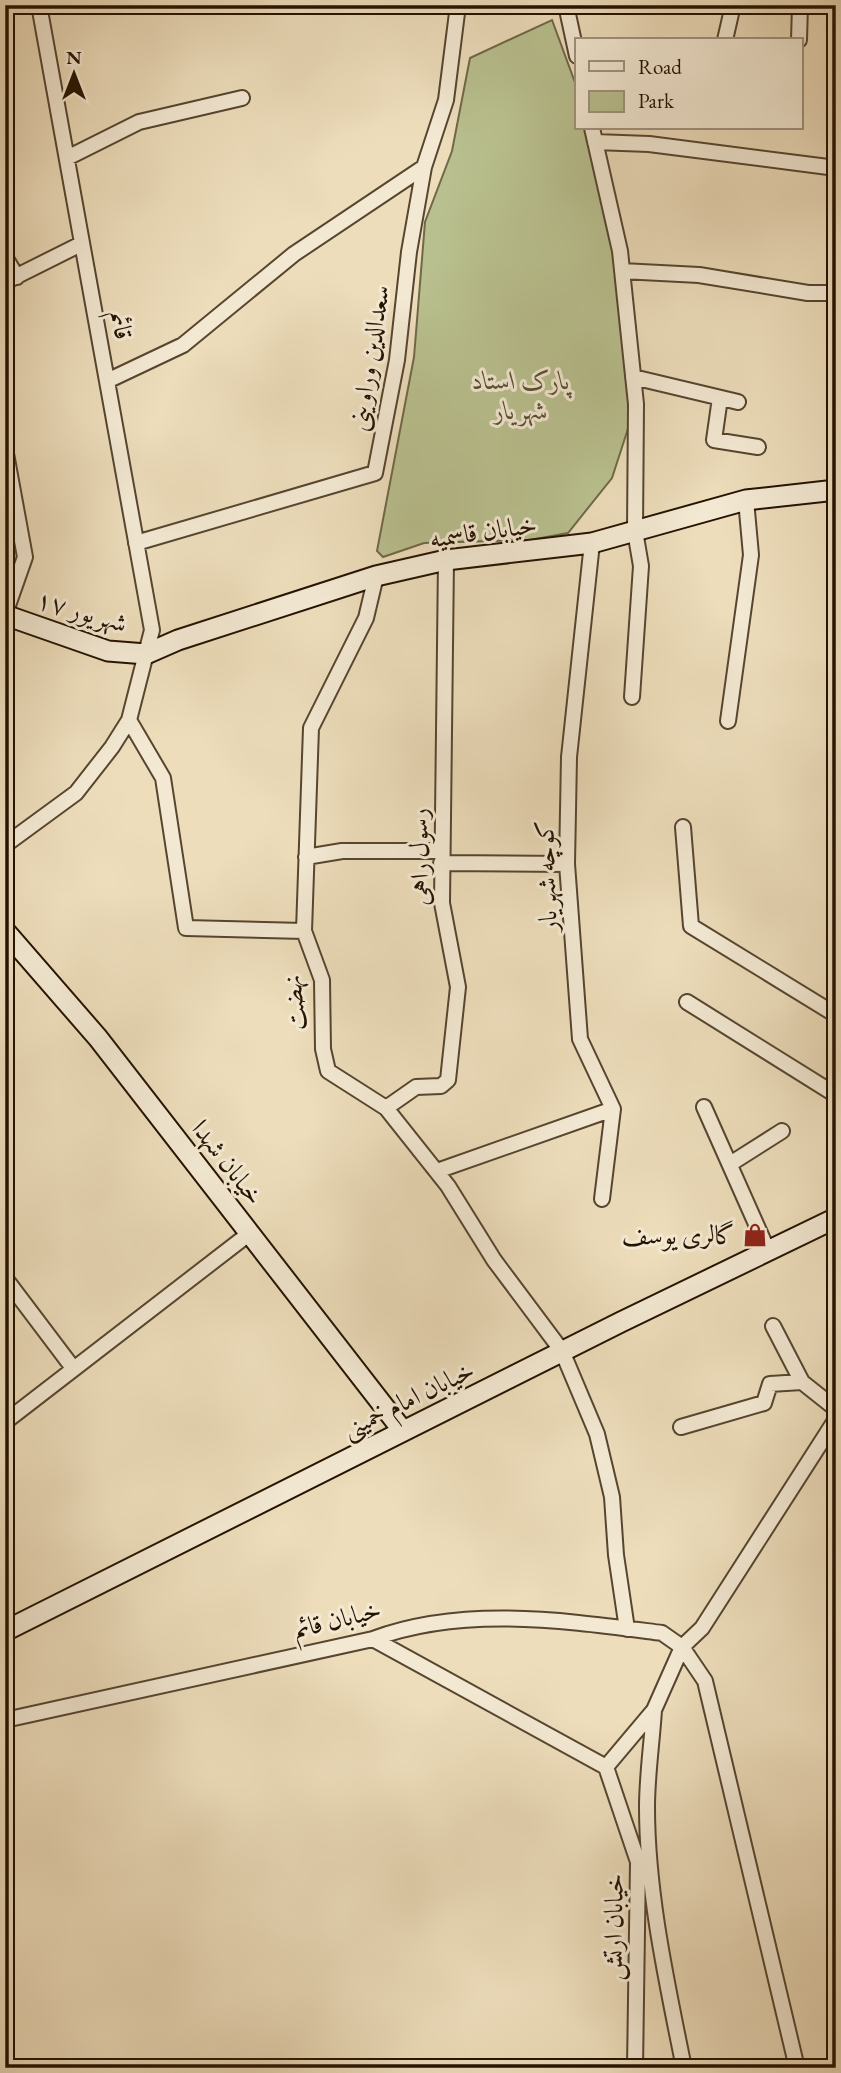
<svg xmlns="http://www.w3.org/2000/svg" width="841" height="2073" viewBox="0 0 841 2073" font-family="'EB Garamond',Amiri,serif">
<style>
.green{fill:#b9c08f;stroke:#6e6948;stroke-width:2}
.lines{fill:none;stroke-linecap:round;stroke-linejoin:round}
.street-casing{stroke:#56452f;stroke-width:18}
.secondary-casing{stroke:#241200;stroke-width:23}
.street{stroke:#f3e9d3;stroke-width:14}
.secondary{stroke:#f3e9d3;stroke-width:19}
.labels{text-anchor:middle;stroke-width:6;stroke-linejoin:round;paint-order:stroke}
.street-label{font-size:26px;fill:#241200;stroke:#f3e9d3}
.park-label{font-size:26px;font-style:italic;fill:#584f32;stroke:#f3e9d3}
.poi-label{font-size:26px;fill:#241200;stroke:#f3e9d3;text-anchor:end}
</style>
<rect width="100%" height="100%" fill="#edddbb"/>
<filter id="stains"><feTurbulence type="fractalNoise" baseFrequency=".00286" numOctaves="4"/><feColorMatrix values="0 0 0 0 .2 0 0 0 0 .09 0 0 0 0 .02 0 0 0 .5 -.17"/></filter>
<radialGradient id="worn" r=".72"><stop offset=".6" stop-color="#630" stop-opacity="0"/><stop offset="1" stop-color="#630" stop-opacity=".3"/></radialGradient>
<path class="green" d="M552 20 577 88V128H591L620 251 636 404 612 478 568 533 530 540 424 543 383 557 377 551 414 357 425 222 452 151 470 58Z"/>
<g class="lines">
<g class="street-casing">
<path id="street" d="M566 5 577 56
M725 40 733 5
M799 40 800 5
M592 128 620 251 636 404 635 531 641 566 632 697
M595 142 649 144 836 168
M67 158 139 122 242 98
M5 257 17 277
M622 271 699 275 808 293H836
M5 282 81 244
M633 377 738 402
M107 381 183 345 294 254 424 167
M720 398 714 440 758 447
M5 448 25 557 5 614
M136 543 375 473 397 360 409 252 424 167 446 100 458 5
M592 543 569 757 567 864 580 1039 613 1109 602 1199
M376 576 366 618 311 728 304 931 322 980 323 1049 328 1071 386 1108 448 1186 494 1260 562 1351 597 1434 612 1497 616 1555 627 1629
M129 720 163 778 186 928 304 931
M728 721 751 555 746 500
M683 827 691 926 836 1015
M5 845 76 793 112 747 129 720 152 630 39 5
M306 857 342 851H441
M441 863 567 864
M687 1002 836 1095
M704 1107 768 1251
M386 1108 416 1087 441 1086 448 1080 458 987 442 903 446 560
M730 1164 782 1131
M437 1171 613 1109
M5 1278 73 1368
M773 1326 802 1382 836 1409
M5 1422 250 1233
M681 1427 764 1403 770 1384 802 1382
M373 1639 606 1767
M654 1710C652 1742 647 1775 647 1807 647 1894 667 1983 684 2068
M5 1720 373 1639C464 1605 568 1621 662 1633L682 1647 705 1681 797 2068
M606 1767 654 1710 682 1647 702 1628 836 1419
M606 1767 638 1862 635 2068"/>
</g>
<g class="secondary-casing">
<path id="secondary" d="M5 615 108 651 146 654 178 640 376 576 446 560 592 543 746 500 836 490
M5 931 98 1038 403 1431
M5 1631 621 1322 836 1218"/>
</g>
<use href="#street" class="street"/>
<use href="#secondary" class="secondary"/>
</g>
<defs>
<g id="shop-bare" transform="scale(1.89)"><path d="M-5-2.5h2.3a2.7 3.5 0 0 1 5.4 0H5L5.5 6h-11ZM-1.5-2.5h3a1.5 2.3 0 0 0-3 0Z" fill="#8f2418" stroke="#f3e9d3" stroke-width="2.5" paint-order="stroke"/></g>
</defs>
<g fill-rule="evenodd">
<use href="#shop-bare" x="755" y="1235"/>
</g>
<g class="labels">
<g class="street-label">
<text transform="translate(122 325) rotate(80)" y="9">قائم</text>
<text transform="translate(369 358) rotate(-81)" y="9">سعدالدین وراوینی</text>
<text transform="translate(483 531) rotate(-8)" y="9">خیابان قاسمیه</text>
<text transform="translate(82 611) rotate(16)" y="9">۱۷ شهریور</text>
<text transform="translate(419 857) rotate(-91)" y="9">رسول راهی</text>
<text transform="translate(546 876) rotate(-92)" y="9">کوچه شهریار</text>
<text transform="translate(294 1003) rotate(-96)" y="9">نهضت</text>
<text transform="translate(228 1162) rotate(52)" y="9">خیابان شهدا</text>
<text transform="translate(408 1399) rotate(-26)" y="9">خیابان امام خمینی</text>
<text transform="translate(337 1619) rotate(-14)" y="9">خیابان قائم</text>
<text transform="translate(613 1927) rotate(-89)" y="9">خیابان ارتش</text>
</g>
<g class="park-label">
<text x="521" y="389">پارک استاد<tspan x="521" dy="30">شهریار</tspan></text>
</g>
<g class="poi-label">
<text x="735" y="1244">گالری یوسف</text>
</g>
</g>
<rect width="841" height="2073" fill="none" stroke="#edddbb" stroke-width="28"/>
<rect x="7" y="7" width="827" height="2059" fill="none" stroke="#241200" stroke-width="3.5"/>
<rect x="14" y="14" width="813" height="2045" fill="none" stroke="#241200" stroke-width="2"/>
<rect x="575" y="38" width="228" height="91" fill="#f3e9d3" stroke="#a0937f" stroke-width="2"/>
<rect x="589" y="61" width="35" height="10" fill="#f3e9d3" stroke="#a0937f" stroke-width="2"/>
<text x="638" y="74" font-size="21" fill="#241200">Road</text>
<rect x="589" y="91" width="35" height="21" fill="#b9c08f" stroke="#a0937f" stroke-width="2"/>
<text x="638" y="108" font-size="21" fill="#241200">Park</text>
<g transform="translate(74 74)" stroke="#f3e9d3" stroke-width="5" paint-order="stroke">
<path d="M0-5L12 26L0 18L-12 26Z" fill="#241200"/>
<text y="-10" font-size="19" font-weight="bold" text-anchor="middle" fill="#241200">N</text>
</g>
<rect width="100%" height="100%" filter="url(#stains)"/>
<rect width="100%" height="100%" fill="url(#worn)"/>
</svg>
